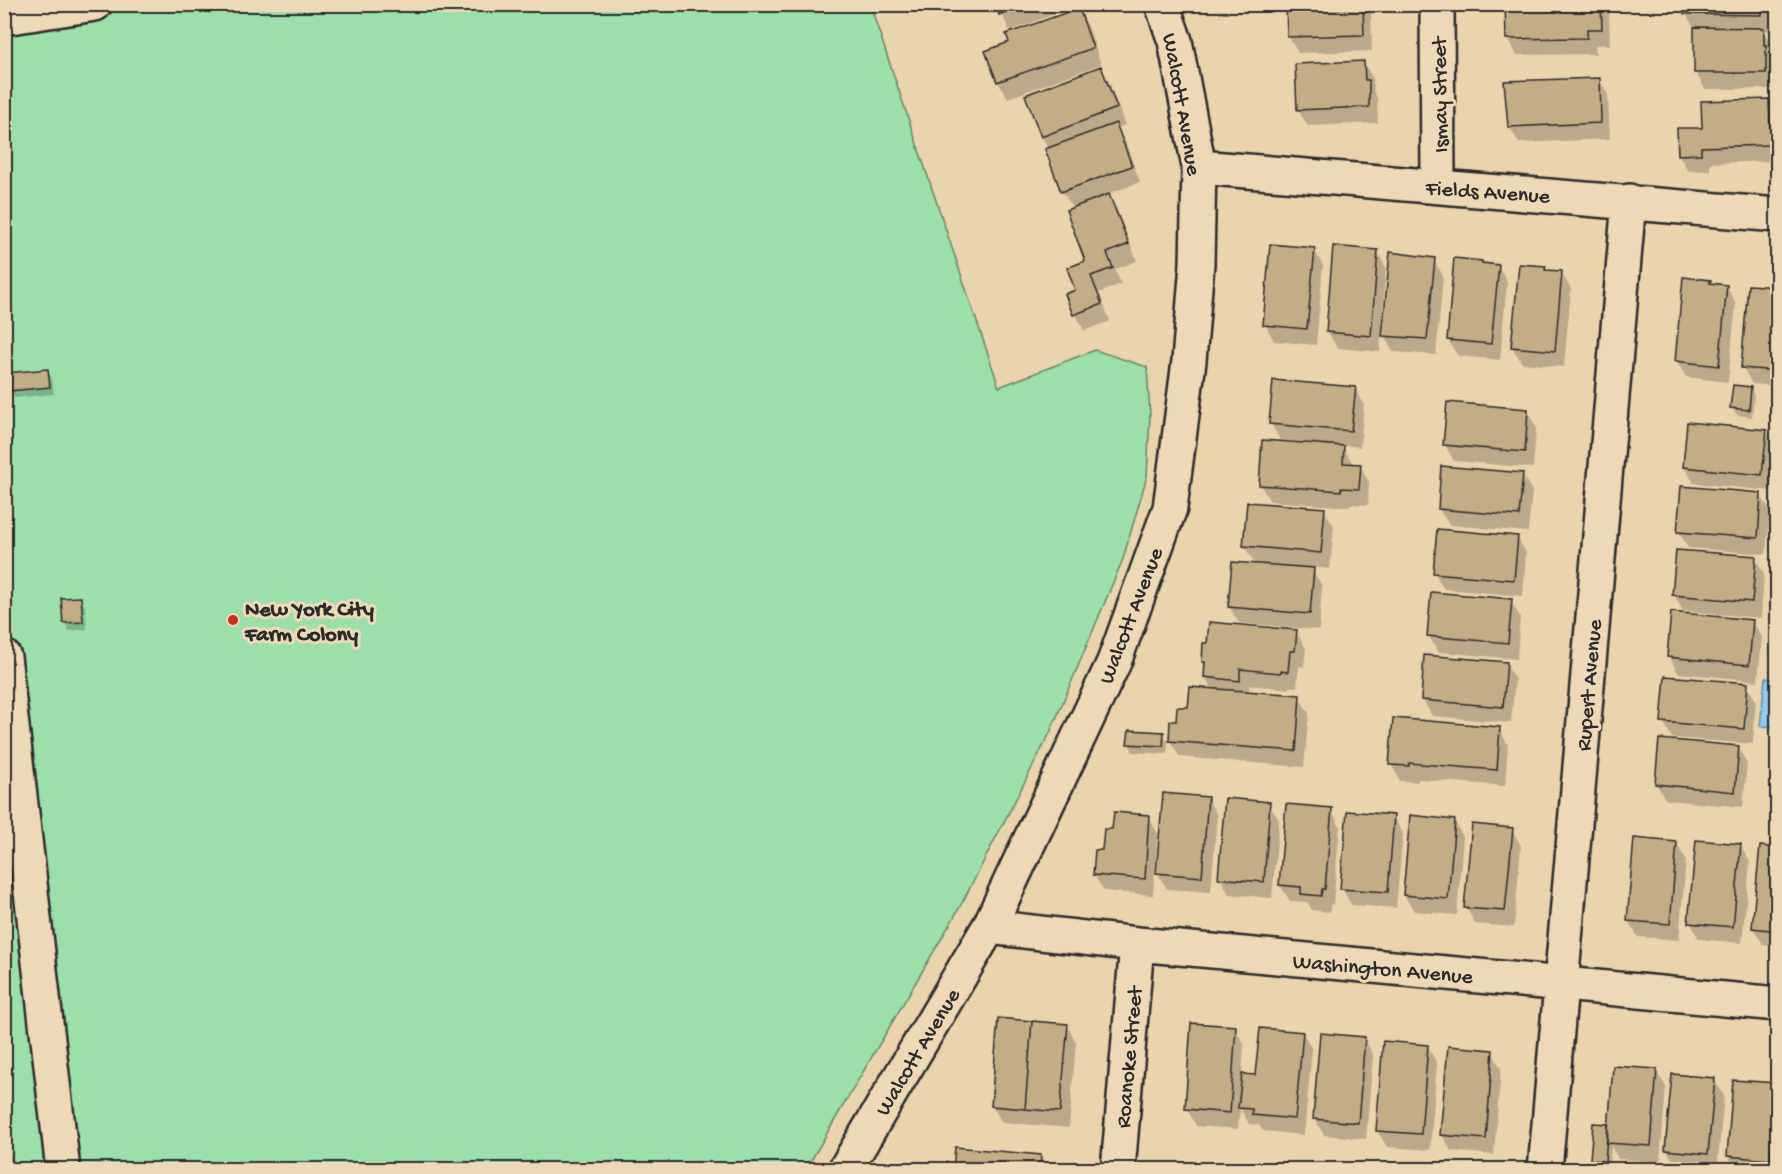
<svg xmlns="http://www.w3.org/2000/svg" width="1782" height="1174" viewBox="0 0 1782 1174" font-family="'Gochi Hand',sans-serif">
<style>
.green{fill:#9cdfaa;stroke:#64856a;stroke-width:1.5}
.water{fill:#91caf0;stroke:#688aa1;stroke-width:1.5}
.shadow{fill:#0003}
.building{fill:#c3ad86;stroke:#2b2b2b;stroke-width:1.5}
.lines{fill:none;stroke-linecap:round;stroke-linejoin:round}
.minor-casing{stroke:#2b2b2b;stroke-width:38}
.minor{stroke:#edd9b7;stroke-width:33}
.poi-dot{fill:#c8321e;stroke:#edd9b7;stroke-width:2}
.labels{text-anchor:middle;stroke-width:6;stroke-linejoin:round;paint-order:stroke}
.street-label{font-size:22px;fill:#2b2b2b;stroke:#edd9b7}
.poi-label{font-size:22px;font-weight:bold;fill:#2b2b2b;stroke:#edd9b7;text-anchor:start}
</style>
<rect width="100%" height="100%" fill="#ead4ae"/>
<filter id="ink" filterUnits="userSpaceOnUse"><feTurbulence type="fractalNoise" baseFrequency=".0167" numOctaves="2"/><feDisplacementMap in="SourceGraphic" scale="12" xChannelSelector="R" yChannelSelector="G"/><feConvolveMatrix kernelMatrix="1 2 1 2 8 2 1 2 1" color-interpolation-filters="sRGB"/></filter>
<g filter="url(#ink)">
<path class="green" d="M5 5H870L999 387 1095 350 1147 367 1150 415 1147 476 1123 559 1050 733 960 907 806 1169 5 1170Z"/>
<path class="water" d="M1765 678 1777 680V727L1760 726Z"/>
<path class="shadow" d="M997 4H1079V5L1010 31Z
M1287 4H1369L1371 8 1372 51 1298 53 1289 37Z
M1507 4H1606L1609 11 1610 45H1595L1596 54 1517 55 1507 39Z
M1686 4H1771L1770 31H1764L1773 45V59L1775 63V89H1705L1696 73V31L1686 14Z
M1079 10 1088 26 1101 64 1008 98 998 82 987 51 1011 43Z
M1364 63 1373 79 1374 92 1377 98 1378 123 1308 126 1298 110Z
M1100 68 1110 84 1125 125 1117 128 1125 141 1140 182 1108 194 1118 212 1137 261 1115 269 1121 284 1099 293 1110 321 1084 331 1067 295 1077 291 1087 262 1073 209 1062 191 1049 149 1042 137Z
M1599 79 1608 95 1610 139 1519 143 1509 126Z
M1768 101 1778 116V161L1710 163V170L1688 171 1679 155 1703 129Z
M1314 249 1323 265 1316 345 1274 341 1265 324Z
M1377 251 1386 268 1380 352 1337 348 1328 332Z
M1434 260 1443 276 1436 355 1393 352 1383 334Z
M1483 265 1498 266 1507 282 1500 360 1458 356 1448 340Z
M1545 267 1547 271 1561 272 1571 289 1564 367 1522 363 1512 347Z
M1710 282 1712 285 1726 286 1736 303 1728 382 1686 377 1676 361Z
M1778 292V386L1752 384 1743 368Z
M47 371 52 378 54 394 15 398 11 391Z
M1750 388 1754 396 1752 417 1737 415 1732 408Z
M1355 389 1364 405 1360 447 1342 445 1353 464 1360 466 1369 482 1368 505 1350 504 1349 507 1270 501 1260 485 1302 445V442L1280 440 1271 424Z
M1527 410 1536 427 1533 468 1454 461 1445 445Z
M1766 431 1775 447 1771 491 1694 483 1684 467Z
M1522 474 1532 491 1528 532 1449 525 1439 509Z
M1760 494 1770 511 1766 554 1688 548 1679 532Z
M1324 510 1334 526 1330 569 1311 567 1322 586 1319 630 1239 623 1229 607 1256 565 1244 546Z
M1517 537 1526 553 1523 596 1444 589 1434 572Z
M1755 557 1764 574 1761 618 1683 611 1674 595Z
M80 598 85 606 87 629 69 631 65 623Z
M1511 601 1520 617 1517 659 1438 652 1428 635Z
M1752 621 1762 637 1758 681 1678 673 1669 657Z
M1296 632 1306 648 1304 667 1299 666 1297 687H1289V689L1249 685V693L1299 697 1309 713 1304 767 1180 757 1170 741 1177 723 1189 709 1213 690 1205 677 1206 667 1203 662 1209 644Z
M1506 664 1515 680 1511 723 1432 716 1423 700Z
M1747 685 1756 701 1753 744 1672 738 1663 722Z
M1499 728 1508 745 1505 786 1418 779V782L1400 781 1391 764Z
M1163 734 1168 742 1167 754 1133 752 1129 744Z
M1738 747 1747 764 1743 807 1666 800 1656 784Z
M1207 798 1217 815 1211 892 1167 889 1157 872Z
M1269 804 1279 820 1272 898 1229 894 1220 878Z
M1331 810 1340 826 1333 905 1330 904V912L1312 910 1307 902 1290 901 1280 885Z
M1148 817 1158 833 1153 895 1104 891 1094 875 1113 831Z
M1393 817 1403 833 1396 908 1351 905 1342 888Z
M1454 821 1463 837 1457 915 1414 911 1404 895Z
M1512 830 1521 846 1514 927 1475 924 1466 907Z
M1676 843 1686 860 1679 940 1638 937 1628 921Z
M1740 846 1750 862 1742 943 1699 939 1690 922Z
M1778 849V946L1763 944 1753 928Z
M1067 1025 1076 1042 1069 1128 1002 1122 992 1106Z
M1235 1028 1244 1044 1242 1076 1257 1077 1303 1033 1312 1050 1304 1135 1263 1131 1259 1125 1249 1124 1240 1108 1238 1129 1196 1126 1187 1109Z
M1364 1038 1373 1055 1366 1139 1324 1135 1315 1119Z
M1427 1046 1437 1063 1430 1150 1387 1147 1377 1130Z
M1492 1052 1501 1068 1494 1155 1451 1151 1442 1135Z
M1656 1071 1666 1087 1660 1162 1618 1159 1611 1146 1609 1168 1596 1167 1592 1159 1607 1126 1610 1130Z
M1714 1079 1724 1096 1717 1170 1676 1166 1667 1150Z
M1776 1085 1778 1088V1170H1736L1728 1156Z
M4 1144 17 1167 18 1170H4Z
M1040 1156 1048 1170H954Z"/>
<path class="building" d="M995 4H1028L999 15Z
M1286 4H1363L1364 35 1287 37Z
M1505 4H1601L1602 29H1587V38L1506 39Z
M1685 4H1762V15L1684 14Z
M1079 8 1093 48 997 82 985 51 1009 42 1006 34Z
M1694 27 1764 28V45H1766V73H1694Z
M1364 61 1365 80H1369V107L1297 110 1295 64Z
M1101 66 1117 108 1041 137 1025 95Z
M1600 78 1601 123 1508 127 1504 81Z
M1769 99 1771 145 1701 147V154L1678 155 1677 128H1702L1701 101Z
M1116 123 1132 166 1061 192 1045 149Z
M1109 194 1129 244 1107 253 1113 268 1091 276 1102 304 1073 315 1065 294 1075 290 1067 268 1085 261 1066 210Z
M1270 244 1315 248 1307 329 1263 325Z
M1333 246 1378 250 1371 336 1326 332Z
M1390 252 1435 258 1427 339 1382 336Z
M1454 258 1482 261V263L1499 265 1491 344 1447 340Z
M1519 264 1546 266 1545 270 1562 271 1555 351 1511 347Z
M1683 277 1711 280 1710 283 1727 285 1719 366 1675 361Z
M1748 285 1776 287V290H1778V371L1741 368Z
M48 369 50 387 9 391 7 373Z
M1273 380 1356 387 1351 431 1269 424Z
M1733 385 1751 387 1749 410 1730 408Z
M1447 402 1528 409 1525 452 1443 445Z
M1687 422 1767 430 1762 475 1683 467Z
M1262 440 1344 446 1343 463 1361 464 1359 489 1341 488V491L1259 485Z
M1441 466 1523 473 1519 516 1438 509Z
M1681 486 1761 493 1758 538 1677 532Z
M1247 502 1325 508 1321 553 1243 546Z
M1437 529 1518 536 1514 580 1433 573Z
M1676 550 1756 556 1752 602 1672 595Z
M1232 562 1314 568 1310 614 1228 607Z
M1431 592 1512 599 1508 643 1427 636Z
M81 597 83 622 63 623 61 598Z
M1671 612 1753 620 1749 665 1667 657Z
M1209 622 1297 630 1295 651H1290L1288 672 1281 671 1280 673 1240 669V681L1204 677 1205 662H1202L1203 643H1207Z
M1424 655 1507 662 1503 707 1421 700Z
M1665 676 1748 683 1744 729 1661 722Z
M1190 687 1300 695 1296 751 1169 741 1170 721H1176L1177 707H1188Z
M1393 718 1500 727 1497 770 1409 763V766L1389 765Z
M1129 730 1164 732 1163 746 1127 744Z
M1659 739 1739 746 1735 792 1655 784Z
M1163 793 1208 797 1202 877 1156 873Z
M1225 798 1270 802 1264 882 1218 878Z
M1286 804 1332 808 1325 889H1322L1321 896 1301 894V887L1279 885Z
M1347 811 1394 815 1388 892 1340 889Z
M1114 812 1149 815 1145 879 1093 875 1095 850H1102L1104 829H1112Z
M1410 815 1455 820 1448 899 1403 895Z
M1472 824 1513 828 1505 911 1464 908Z
M1634 838 1677 842 1670 924 1627 921Z
M1696 840 1741 844 1733 927 1688 923Z
M1760 846 1778 848V931L1752 928Z
M998 1018 1032 1021 1025 1109 991 1106Z
M1032 1021 1068 1024 1060 1112 1025 1109Z
M1191 1023 1236 1026 1230 1113 1185 1109Z
M1260 1028 1303 1032 1295 1119 1252 1115V1109L1238 1108 1242 1074 1255 1075Z
M1320 1033 1365 1037 1358 1123 1313 1119Z
M1383 1041 1428 1045 1421 1134 1376 1131Z
M1448 1046 1493 1050 1486 1139 1440 1135Z
M1613 1066 1657 1069 1651 1146 1607 1143Z
M1672 1074 1715 1078 1708 1154 1665 1150Z
M1733 1080 1777 1083 1770 1160 1727 1156Z
M1593 1123 1608 1124 1605 1161 1590 1160Z
M955 1147 1041 1155 1040 1170H953Z
M1194 1162 1280 1169V1170H1194Z"/>
<g class="lines">
<g class="minor-casing">
<path id="minor" d="M1437 4 1438 186
M4 18 95 4
M1199 167 1778 215
M4 657 63 1170
M989 927 1137 944 1778 1004
M845 1170 989 927 1114 662 1170 508 1189 361 1197 264 1199 167 1175 41 1162 4
M1118 1170 1137 944
M1545 1170 1629 201"/>
</g>
<use href="#minor" class="minor"/>
</g>
</g>
<circle class="poi-dot" cx="233" cy="620" r="6"/>
<g class="labels">
<g class="street-label">
<text transform="translate(1438 95) rotate(-91)" y="8">Ismay Street</text>
<text transform="translate(1184 104) rotate(80)" y="8">Walcott Avenue</text>
<text transform="translate(1488 190) rotate(4)" y="8">Fields Avenue</text>
<text transform="translate(1129 615) rotate(-69)" y="8">Walcott Avenue</text>
<text transform="translate(1587 685) rotate(-85)" y="8">Rupert Avenue</text>
<text transform="translate(1383 967) rotate(5)" y="8">Washington Avenue</text>
<text transform="translate(916 1051) rotate(-59)" y="8">Walcott Avenue</text>
<text transform="translate(1127 1057) rotate(-85)" y="8">Roanoke Street</text>
</g>
<g class="poi-label">
<text x="245" y="615">New York City<tspan x="245" dy="25">Farm Colony</tspan></text>
</g>
</g>
<rect width="1782" height="1174" fill="none" stroke="#edd9b7" stroke-width="24"/>
<rect x="12" y="12" width="1758" height="1150" fill="none" stroke="#2b2b2b" stroke-width="2" filter="url(#ink)"/>
</svg>
